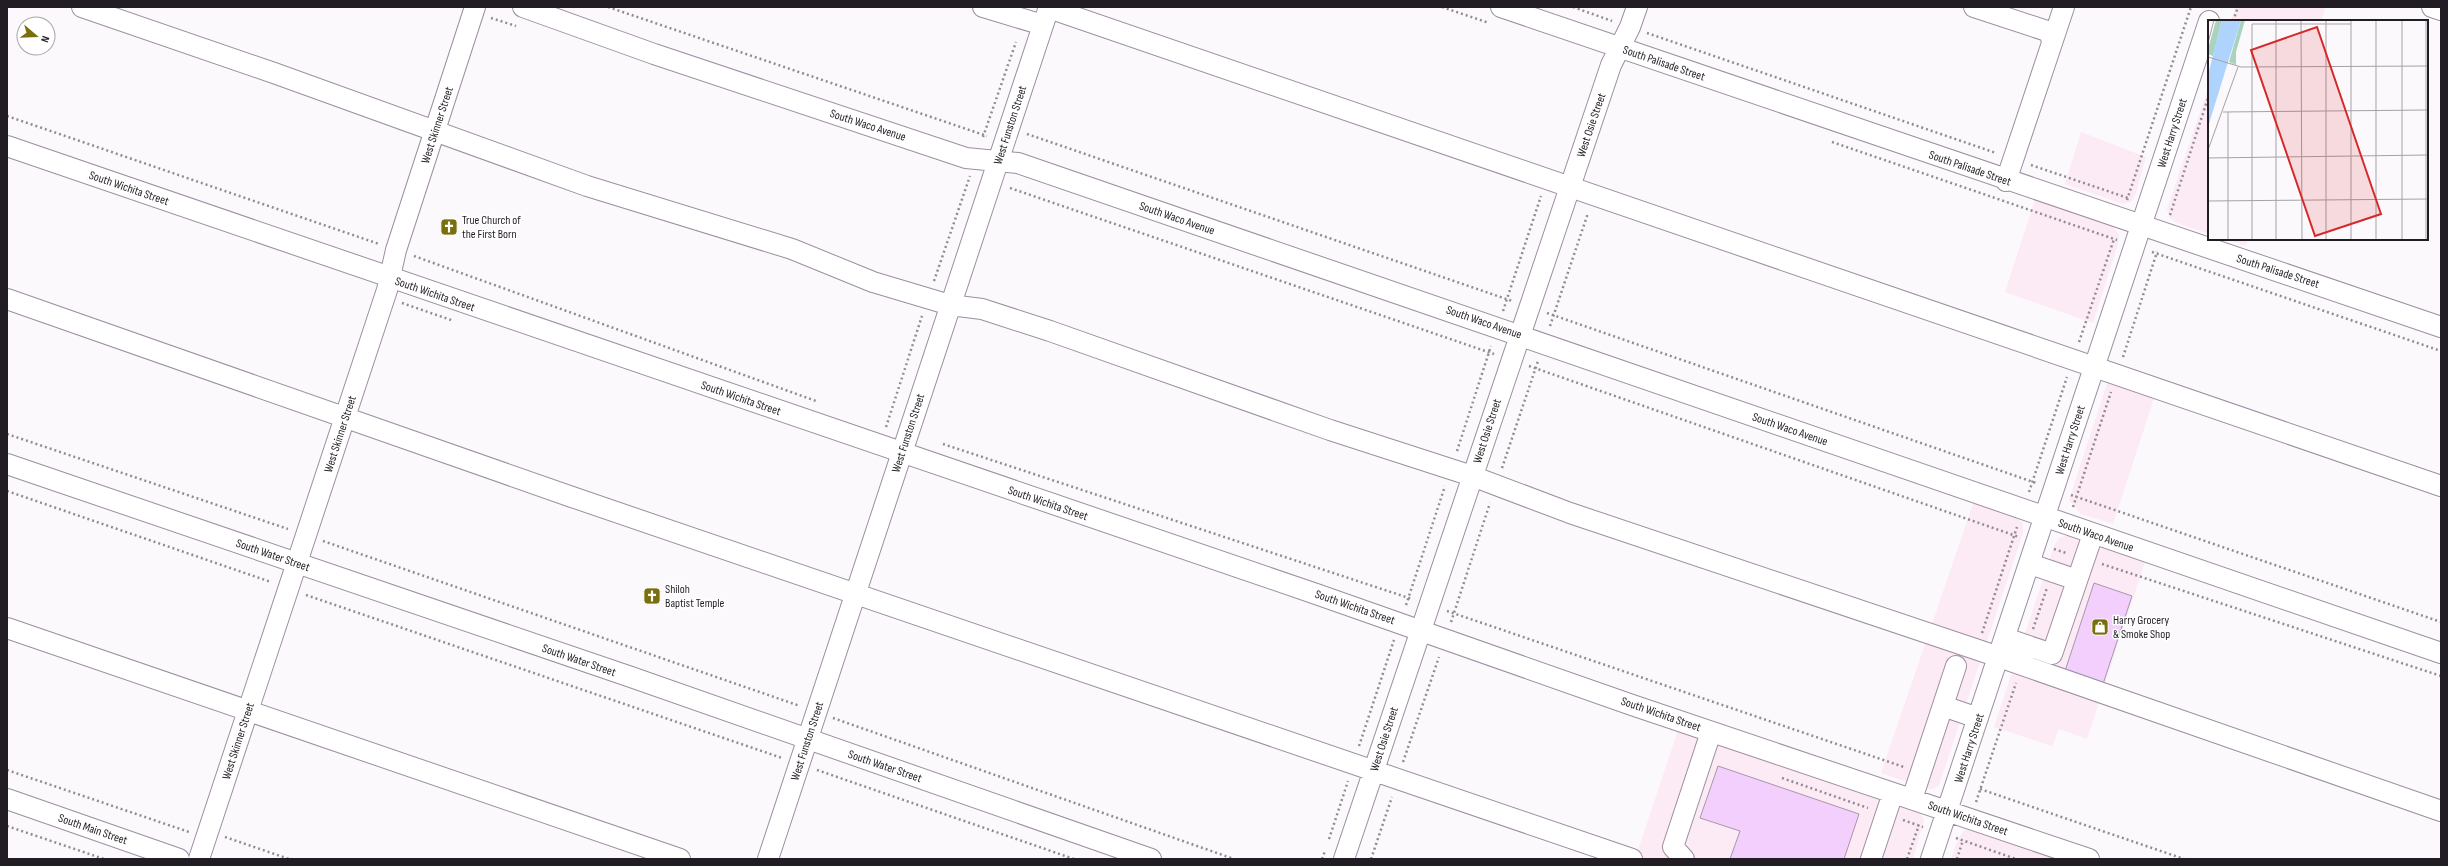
<svg xmlns="http://www.w3.org/2000/svg" width="2448" height="866" viewBox="0 0 2448 866" font-family="'Sofia Sans Condensed',sans-serif">
<style>
.commercial{fill:#fceaf4}
.building{fill:#f2cffc;stroke:#a698ab}
.lines{fill:none;stroke-linecap:round;stroke-linejoin:round}
.minor-casing{stroke:#9d8ea2;stroke-width:22}
.path{stroke:#908c91;stroke-width:2.5;stroke-dasharray:2 3;stroke-linecap:butt}
.minor{stroke:#fff;stroke-width:20}
.labels{text-anchor:middle;stroke-width:3;stroke-linejoin:round;paint-order:stroke}
.street-label{font-size:12px;fill:#221d24;stroke:#fff}
.poi-label{font-size:12px;fill:#221d24;stroke:#fff;text-anchor:start}
.inset-road{fill:none;stroke:#a5a1a6;stroke-width:1}
.view{fill:#d62828;fill-opacity:0.15;stroke:#d62828;stroke-width:2}
.inset-edge{fill:none;stroke:#221d24;stroke-width:2}
</style>
<rect width="100%" height="100%" fill="#fcf9fd"/>
<path class="commercial" d="M2236 7H2326L2321 21H2231Z
M2209 86V234L2177 223 2170 218 2167 209Z
M2081 132 2146 157 2135 196 2131 202 2123 204 2065 184Z
M2035 200 2113 227 2119 234 2118 244 2093 323 2005 292Z
M2225 239H2248L2246 246Z
M2112 368 2159 383 2113 524 2081 514 2069 500Z
M1974 501 2017 517 2023 524V533L1939 785 1933 789 1925 788 1881 773Z
M2071 534 2146 559 2087 739 2059 729 2052 746 1994 727 2054 546 2059 538Z
M1678 730 1920 812 1924 820 1913 859H1635Z
M1973 828 2059 859H1951L1958 839 1964 830Z"/>
<path class="building" d="M2094 583 2132 596 2103 684 2065 671Z
M1718 766 1859 814 1844 859H1730L1740 831 1700 818Z"/>
<g class="lines">
<g class="minor-casing">
<path id="minor" d="M82 7 274 73 587 186 792 249 873 282 950 305 982 309 1050 331 1330 430 1472 476 1570 513 1999 657 2441 811
M523 7 654 54 966 158 1018 163 2441 653
M983 7 1043 25
M1501 7 2441 327
M1974 7 2050 32 2052 43 2006 181
M2432 7 2441 10
M1049 8 2441 486
M2052 43 2064 7
M7 146 1319 595 1632 705 2089 859
M7 299 572 497 1632 859
M7 464 631 677 1151 859
M2030 564 2077 580
M7 628 680 859
M2005 638 2052 654 2093 534
M1943 706 1978 718
M7 799 179 859
M1912 799 1956 666
M199 859 387 290 396 250 475 7
M768 859 1049 7
M1344 859 1611 65 1630 27 1637 7
M1684 859 1673 847 1711 732
M1871 859 1893 793
M1931 859 2209 21"/>
</g>
<path class="path" d="M608 7 987 136
M1442 7 1489 23
M1573 7 1612 21
M491 18 516 26
M2233 21 2238 7
M1647 33 1996 153
M7 116 379 244
M1027 134 1512 301
M983 137 1016 42
M1832 142 2117 240
M2031 165 2128 198
M1010 188 1494 354
M2127 200 2191 7
M2170 215 2209 95
M2152 252 2441 351
M414 256 816 401
M934 281 970 176
M402 303 454 321
M1503 311 1541 196
M1547 313 2036 483
M1550 326 1588 213
M2079 342 2114 239
M2123 357 2157 252
M1529 366 2019 537
M886 427 922 316
M7 434 288 529
M943 444 1412 599
M1457 451 1491 346
M1502 468 1538 361
M7 491 271 582
M2029 492 2067 377
M2071 495 2441 622
M2073 507 2111 392
M323 541 800 706
M2054 549 2066 553
M2102 564 2441 676
M306 595 782 758
M1406 605 1445 486
M1447 611 1904 767
M1451 622 1490 503
M2033 629 2047 588
M1982 633 2017 527
M833 718 1234 859
M1359 746 1394 640
M1403 762 1439 657
M7 770 189 832
M817 770 1074 859
M1782 778 1868 808
M1980 789 2184 859
M1976 802 2016 683
M1903 820 1923 827
M7 826 104 859
M225 837 289 859
M1956 838 2016 859
M1329 839 1348 781
M1322 859 1325 851
M1371 859 1392 797
M1907 859 1919 825
M1957 859 1963 840"/>
<use href="#minor" class="minor"/>
</g>
<defs>
<g id="church-square" transform="scale(0.9)"><rect x="-9" y="-9" width="18" height="18" rx="4" fill="#796f0d" stroke="#fff"/><path d="M-1.2-6h2.4v3.5h3.3v2.4h-3.3V6h-2.4V-.1h-3.3v-2.4h3.3Z" fill="#fff"/></g>
<g id="shop-square" transform="scale(0.9)"><rect x="-9" y="-9" width="18" height="18" rx="4" fill="#796f0d" stroke="#fff"/><path d="M-5-2.5h2.3a2.7 3.5 0 0 1 5.4 0H5L5.5 6h-11ZM-1.5-2.5h3a1.5 2.3 0 0 0-3 0Z" fill="#fff"/></g>
</defs>
<g fill-rule="evenodd">
<use href="#church-square" x="449" y="227"/>
<use href="#church-square" x="652" y="596"/>
<use href="#shop-square" x="2100" y="627"/>
</g>
<g class="labels">
<g class="street-label">
<text transform="translate(1664 63) rotate(19)" y="4">South Palisade Street</text>
<text transform="translate(437 125) rotate(-72)" y="4">West Skinner Street</text>
<text transform="translate(868 125) rotate(18)" y="4">South Waco Avenue</text>
<text transform="translate(1010 125) rotate(-72)" y="4">West Funston Street</text>
<text transform="translate(1591 125) rotate(-71)" y="4">West Osie Street</text>
<text transform="translate(2172 133) rotate(-72)" y="4">West Harry Street</text>
<text transform="translate(1970 168) rotate(19)" y="4">South Palisade Street</text>
<text transform="translate(129 188) rotate(19)" y="4">South Wichita Street</text>
<text transform="translate(1177 218) rotate(19)" y="4">South Waco Avenue</text>
<text transform="translate(2278 271) rotate(18)" y="4">South Palisade Street</text>
<text transform="translate(435 294) rotate(19)" y="4">South Wichita Street</text>
<text transform="translate(1484 322) rotate(19)" y="4">South Waco Avenue</text>
<text transform="translate(741 398) rotate(19)" y="4">South Wichita Street</text>
<text transform="translate(1790 429) rotate(19)" y="4">South Waco Avenue</text>
<text transform="translate(1487 431) rotate(-72)" y="4">West Osie Street</text>
<text transform="translate(908 433) rotate(-72)" y="4">West Funston Street</text>
<text transform="translate(340 434) rotate(-72)" y="4">West Skinner Street</text>
<text transform="translate(2070 440) rotate(-72)" y="4">West Harry Street</text>
<text transform="translate(1048 503) rotate(19)" y="4">South Wichita Street</text>
<text transform="translate(2096 535) rotate(19)" y="4">South Waco Avenue</text>
<text transform="translate(273 555) rotate(19)" y="4">South Water Street</text>
<text transform="translate(1355 607) rotate(19)" y="4">South Wichita Street</text>
<text transform="translate(579 660) rotate(19)" y="4">South Water Street</text>
<text transform="translate(1661 714) rotate(19)" y="4">South Wichita Street</text>
<text transform="translate(1384 739) rotate(-72)" y="4">West Osie Street</text>
<text transform="translate(238 741) rotate(-72)" y="4">West Skinner Street</text>
<text transform="translate(807 741) rotate(-72)" y="4">West Funston Street</text>
<text transform="translate(1969 748) rotate(-72)" y="4">West Harry Street</text>
<text transform="translate(885 766) rotate(19)" y="4">South Water Street</text>
<text transform="translate(1968 818) rotate(19)" y="4">South Wichita Street</text>
<text transform="translate(93 829) rotate(19)" y="4">South Main Street</text>
</g>
<g class="poi-label">
<text x="462" y="224">True Church of<tspan x="462" dy="14">the First Born</tspan></text>
<text x="665" y="593">Shiloh<tspan x="665" dy="14">Baptist Temple</tspan></text>
<text x="2113" y="624">Harry Grocery<tspan x="2113" dy="14">&amp; Smoke Shop</tspan></text>
</g>
</g>
<g transform="translate(2208 20)">
<rect width="220" height="220" fill="#fcf9fd"/>
<path d="M8 0H14L5 36 0 34V29ZM33 0H37L28 32V45L21 42Z" fill="#a9d3bc"/>
<path d="M14 0H33L0 107V55Z" fill="#aed3fd"/>
<path class="inset-road" d="M93 0 94 220M118 0V220M168 0V220M194 0V220M218 0V220M0 23 6 0M0 37 33 47 220 46M15 92 220 90M0 130 30 47M0 138 220 135M0 181 220 179M20 220V92M44 220V4H143M68 220V0M143 220V0"/>
<path class="view" d="M109 7 173 194 107 216 43 30Z"/>
<rect width="220" height="220" class="inset-edge"/>
</g>
<rect width="2448" height="866" fill="none" stroke="#221d24" stroke-width="16"/>
<g transform="translate(36 36) rotate(109)"><circle r="19" fill="#ffffff" stroke="#a7a5a7"/>
<path d="M0-3L7 15L0 10L-7 15Z" fill="#796f0d"/>
<text y="-6" font-size="11" font-weight="bold" text-anchor="middle" fill="#221d24">N</text>
</g>
</svg>
